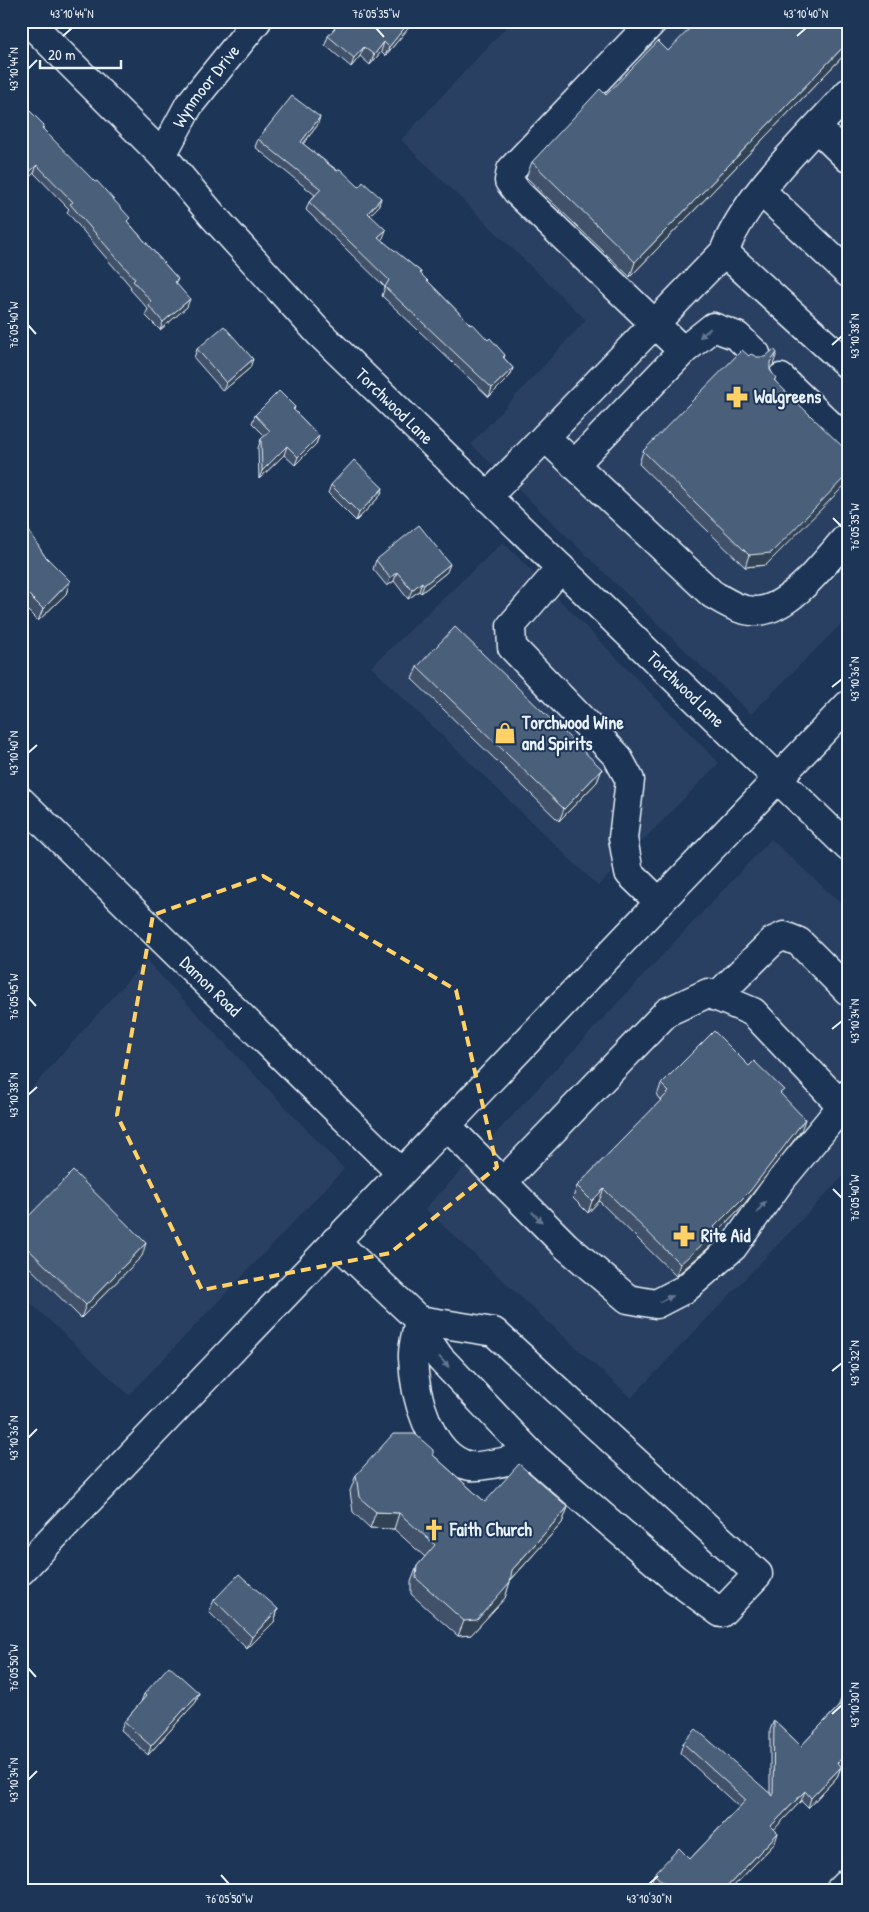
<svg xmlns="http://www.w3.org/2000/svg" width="869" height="1912" viewBox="0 0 869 1912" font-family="'Patrick Hand',sans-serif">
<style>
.built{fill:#2a4162}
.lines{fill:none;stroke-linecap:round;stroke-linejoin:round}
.minor-casing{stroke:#e8f1f8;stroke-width:31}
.major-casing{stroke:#e8f1f8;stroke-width:31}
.minor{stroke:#1d3557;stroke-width:28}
.major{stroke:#1d3557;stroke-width:28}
.wall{fill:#3f5169;stroke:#e8f1f8}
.shaded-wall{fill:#334255;stroke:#e8f1f8}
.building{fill:#495e7a;stroke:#e8f1f8}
.oneway{fill:#64778f}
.marked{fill:none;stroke:#ffd166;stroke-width:4;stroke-dasharray:10 6;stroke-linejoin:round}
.ticks{fill:none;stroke:#e8f1f8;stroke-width:2}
.labels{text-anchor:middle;stroke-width:4;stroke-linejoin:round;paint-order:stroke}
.street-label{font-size:18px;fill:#e8f1f8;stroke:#1d3557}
.poi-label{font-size:18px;font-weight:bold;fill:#e8f1f8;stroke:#1d3557;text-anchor:start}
.neatline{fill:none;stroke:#e8f1f8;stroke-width:2}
.ticks-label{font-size:12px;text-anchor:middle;fill:#e8f1f8}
</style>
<rect width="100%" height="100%" fill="#1d3557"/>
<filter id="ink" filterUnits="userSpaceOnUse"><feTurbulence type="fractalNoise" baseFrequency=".02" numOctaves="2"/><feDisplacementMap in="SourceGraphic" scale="10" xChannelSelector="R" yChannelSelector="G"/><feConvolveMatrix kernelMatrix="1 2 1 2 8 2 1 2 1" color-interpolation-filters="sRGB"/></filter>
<g filter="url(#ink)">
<path class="built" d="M512 21H848V617L751 714 471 444 586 320 401 140Z
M503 542 719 763 598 886 371 667Z
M771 839 848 910V1171L631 1398 425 1209Z
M146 960 344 1169 129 1395 21 1294V1100Z"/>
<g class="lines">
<g class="minor-casing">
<g id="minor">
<path id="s1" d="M28 21 162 155 213 216 320 334 848 847"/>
<path d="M817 128 848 158"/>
<path id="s2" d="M162 155 189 105 257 21"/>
<path d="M761 191 848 273"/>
<path d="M724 252 848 365"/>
<path d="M683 351 713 327 737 336 756 354"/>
<path d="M781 378 848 442"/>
<path d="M545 437 712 594C726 602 740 612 758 611 792 608 826 560 848 536"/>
<path d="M574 465 683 351 518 193 509 181 511 170 653 21"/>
<path d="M487 497 724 252C745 196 808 138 848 93"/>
<path d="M561 568 511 626 512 647 617 756 630 780 623 838 629 873 659 902"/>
<path id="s3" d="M21 801 400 1172"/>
<path d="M716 997 773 941 784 936 799 942 848 991"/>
<path d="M446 1125 566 1246 628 1299 656 1304 685 1289 733 1247 781 1180 842 1106 848 1094"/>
<path d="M503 1182 667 1012 708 993 753 1012 842 1106"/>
<path d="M335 1241 419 1320 428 1341 440 1358 533 1456"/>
<path d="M419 1320 494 1332 758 1574 721 1613 675 1579 533 1456C520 1458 480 1468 470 1466 429 1457 414 1393 413 1358 412 1346 417 1332 419 1320Z"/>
<path d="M839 1891 848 1882"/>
</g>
</g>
<g class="major-casing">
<path id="major" d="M21 1571 848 705"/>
</g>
<use href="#minor" class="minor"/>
<use href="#major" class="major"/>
</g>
<path class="wall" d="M848 21V51L630 277 526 177 532 162 606 95 668 51Z
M412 24 385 56 381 52 370 65 360 56 351 67 325 45 328 36Z
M21 102 44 125 43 129 128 222 178 279 176 283 187 307 160 330 145 315 148 309 130 289 131 287 67 212 69 209 34 173 21 185Z
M317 126 303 144 359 187 381 198 378 207 370 215 383 238 381 240 421 272V274L471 325 505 355 504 358 513 368 510 376 489 397 382 296 385 287 306 210 309 202 315 195 255 147 258 139Z
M197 349 250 368 223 391 194 358Z
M773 365 770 368 775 380 766 565 745 567 639 464 643 451Z
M295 407 294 410 319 436 316 444 295 465 284 455 259 479 258 448 261 439 265 436 252 423 255 415Z
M331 485 383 488 380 496 356 521 328 493Z
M21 525 44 555 70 581 66 594 38 621 21 604Z
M376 560 447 572 421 593 419 591 408 599 394 581 387 586 373 569Z
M417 667 602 769 597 782 559 821 412 679Z
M749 1066 782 1095 801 1131 745 1203 718 1231 714 1243 676 1276 599 1201 588 1213 573 1198 577 1186 661 1101 657 1096 661 1084Z
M21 1224 142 1256 81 1318 21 1259Z
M433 1455 485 1502 568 1507 562 1523 510 1581 505 1598 471 1635 458 1636 411 1594V1582L417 1566 425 1557 394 1529 370 1528 353 1512 350 1491 356 1475Z
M214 1600 278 1609 274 1622 247 1649 209 1612Z
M848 1692 840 1766 841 1767 837 1777 808 1808 801 1801 774 1829 775 1843 729 1891H658L651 1884 654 1874 690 1859 739 1807 680 1753 683 1743 770 1793V1730L774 1720 801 1746 838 1707 841 1699Z
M199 1693 196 1702 148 1755 121 1730 124 1722 141 1702 144 1694Z"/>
<path class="shaded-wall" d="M410 21H413L412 24 385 56 389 47Z
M384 42 381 52 370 65 374 55Z
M848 42V51L630 277 635 262Z
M364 47 360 56 351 67 354 58Z
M320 117 317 126 298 150 301 142Z
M37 165 34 173 21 185 22 179Z
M381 198 378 207 364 221 368 213Z
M386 230 383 238 375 246 378 237Z
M190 299 187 307 160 330 163 322Z
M777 353 773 365 766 374 770 362Z
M253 359 250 368 223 391 226 383Z
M513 368 510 376 489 397 492 388Z
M319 436 316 444 295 465 298 457Z
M287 446 284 455 259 479 262 471Z
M848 474V482L766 565 745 567 749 555Z
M383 488 380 496 356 521 359 513Z
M450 564 447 572 421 593 424 585Z
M397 572 394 581 387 586 390 578Z
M70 581 66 594 38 621 43 609Z
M422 582 419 591 408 599 412 590Z
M602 769 597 782 559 821 564 809Z
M805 1119 801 1131 745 1203 716 1233 718 1231 714 1243 676 1276 680 1264 714 1227Z
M604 1189 599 1201 588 1213 592 1201Z
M146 1243 142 1256 81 1318 86 1305Z
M568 1507 562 1523 506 1585 512 1570Z
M376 1512 399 1513 394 1529 370 1528Z
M510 1582 505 1598 471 1635 458 1636 464 1621Z
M278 1609 274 1622 247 1649 252 1637Z
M199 1693 196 1702 148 1755 151 1746Z
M848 1752V1758L833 1773 837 1763Z
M841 1767 837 1777 808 1808 811 1798Z
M805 1791 801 1801 768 1836 771 1826Z
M778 1833 775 1843 729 1891H723Z"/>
<path class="building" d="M341 21H410L389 47 384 42 374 55 364 47 354 58 328 36Z
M697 21H848V42L635 262 532 162 600 89 606 95 658 41 668 51Z
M292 96 320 117 301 142 337 171 340 169 359 187 363 182 381 198 368 213 386 230 378 237 421 272 420 273 471 325 473 324 488 340 490 338 505 355 503 357 513 368 492 388 385 287 389 280 309 202 321 189 258 139Z
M21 102 44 125 42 128 95 182 97 181 130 218 127 221 178 279 175 282 190 299 163 322 149 306 151 301 133 281 135 279 70 204 73 202 37 165 22 179 21 178Z
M224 326 253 359 226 383 197 349Z
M774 349 777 353 770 362V370L776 378 774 380 848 452V474L771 553 749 555 643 451 742 350 749 356 751 354 757 357H765Z
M279 391 295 407 293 409 319 436 298 457 287 446 262 471 261 439 270 431 255 415Z
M354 460 383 488 359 513 331 485Z
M24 523 44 555 70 581 43 609 23 589 21 591V525Z
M419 525 450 564 424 585 422 582 412 590 397 572 390 578 376 560Z
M455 627 602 769 564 809 417 667Z
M714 1031 749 1066 754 1061 784 1090 780 1093 805 1119 750 1191 714 1227 718 1231 680 1264 604 1189 592 1201 577 1186 669 1092 661 1084Z
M73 1171 146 1243 86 1305 21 1242V1224Z
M393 1434H415L433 1450V1455L485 1502 519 1464 568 1507 512 1570 510 1582 477 1620 464 1621 416 1578 417 1566 435 1545 399 1513 376 1512 359 1497 356 1475Z
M239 1574 278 1609 252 1637 214 1600Z
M169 1666 199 1693 151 1746 124 1722 146 1696 144 1694Z
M848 1692V1752L837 1763 841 1767 811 1798 805 1791 771 1826 778 1833 723 1891H660L666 1885 654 1874 679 1848 690 1859 746 1800 683 1743 696 1729 773 1796 774 1720 801 1746 844 1701 841 1699Z"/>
<defs><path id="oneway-solid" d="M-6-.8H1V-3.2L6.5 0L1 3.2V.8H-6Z" transform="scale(1.25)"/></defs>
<g class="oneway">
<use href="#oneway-solid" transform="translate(705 333) rotate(140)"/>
<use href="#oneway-solid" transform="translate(761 1207) rotate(-54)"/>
<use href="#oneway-solid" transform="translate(537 1217) rotate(45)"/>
<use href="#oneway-solid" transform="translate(666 1299) rotate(-27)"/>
<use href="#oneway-solid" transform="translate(444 1362) rotate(48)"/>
</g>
</g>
<path class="marked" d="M263 876 456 990 497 1167 390 1253 202 1290 117 1115 153 915Z"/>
<path class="ticks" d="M376 28 384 37M63 36 72 28M797 36 806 28M28 69 37 60M28 325 36 334M832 345 842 336M833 518 842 527M832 687 842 679M28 753 37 745M28 997 36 1006M832 1029 842 1021M28 1095 37 1087M833 1189 842 1198M832 1371 842 1363M28 1438 37 1429M28 1668 36 1677M832 1714 842 1705M28 1780 37 1771M221 1875 229 1884M649 1884 658 1876"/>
<defs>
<g id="pharmacy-bare" transform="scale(1.725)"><path d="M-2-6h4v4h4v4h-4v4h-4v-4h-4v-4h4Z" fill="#ffd166" stroke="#1d3557" stroke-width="2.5" paint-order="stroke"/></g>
<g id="shop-bare" transform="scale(1.725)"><path d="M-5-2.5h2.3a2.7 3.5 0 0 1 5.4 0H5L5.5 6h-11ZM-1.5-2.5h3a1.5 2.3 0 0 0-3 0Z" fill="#ffd166" stroke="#1d3557" stroke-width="2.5" paint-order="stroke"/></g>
<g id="church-bare" transform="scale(1.725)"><path d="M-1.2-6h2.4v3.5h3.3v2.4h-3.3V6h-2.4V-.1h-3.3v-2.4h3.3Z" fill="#ffd166" stroke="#1d3557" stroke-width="2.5" paint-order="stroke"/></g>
</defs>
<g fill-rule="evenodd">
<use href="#pharmacy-bare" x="737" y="397"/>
<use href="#shop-bare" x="505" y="733"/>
<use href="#pharmacy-bare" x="684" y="1236"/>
<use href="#church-bare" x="434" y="1530"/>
</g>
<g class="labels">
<g class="street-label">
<text dy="6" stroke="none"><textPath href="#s2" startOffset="82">Wynmoor Drive</textPath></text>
<text dy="6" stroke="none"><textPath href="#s1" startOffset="532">Torchwood Lane</textPath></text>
<text dy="6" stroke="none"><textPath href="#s1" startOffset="938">Torchwood Lane</textPath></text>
<text dy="6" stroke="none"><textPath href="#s3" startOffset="265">Damon Road</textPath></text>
</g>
<g class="poi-label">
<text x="754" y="403">Walgreens</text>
<text x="522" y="729">Torchwood Wine<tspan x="522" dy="21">and Spirits</tspan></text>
<text x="701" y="1242">Rite Aid</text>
<text x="450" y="1536">Faith Church</text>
</g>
</g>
<rect width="869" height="1912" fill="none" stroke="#1d3557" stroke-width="55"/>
<path d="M40 60v8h81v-8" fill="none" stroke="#e8f1f8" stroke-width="2.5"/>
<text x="48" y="60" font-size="15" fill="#e8f1f8" stroke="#1d3557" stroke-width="4" paint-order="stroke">20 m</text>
<rect x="28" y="28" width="814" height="1856" class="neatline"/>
<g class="ticks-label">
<text x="72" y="18">43°10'44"N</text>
<text x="376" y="18">76°05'35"W</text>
<text x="806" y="18">43°10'40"N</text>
<text transform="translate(14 69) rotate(-90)" y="4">43°10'44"N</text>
<text transform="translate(14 325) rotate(-90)" y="4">76°05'40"W</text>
<text transform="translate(855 336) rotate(-90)" y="4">43°10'38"N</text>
<text transform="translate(855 527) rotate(-90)" y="4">76°05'35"W</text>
<text transform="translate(855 679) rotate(-90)" y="4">43°10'36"N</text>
<text transform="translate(14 753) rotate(-90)" y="4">43°10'40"N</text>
<text transform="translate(14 997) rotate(-90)" y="4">76°05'45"W</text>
<text transform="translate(855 1021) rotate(-90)" y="4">43°10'34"N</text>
<text transform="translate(14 1095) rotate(-90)" y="4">43°10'38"N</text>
<text transform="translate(855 1198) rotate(-90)" y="4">76°05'40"W</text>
<text transform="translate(855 1363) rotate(-90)" y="4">43°10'32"N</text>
<text transform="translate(14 1438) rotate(-90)" y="4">43°10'36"N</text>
<text transform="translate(14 1668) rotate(-90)" y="4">76°05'50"W</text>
<text transform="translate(855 1705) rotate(-90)" y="4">43°10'30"N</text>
<text transform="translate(14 1780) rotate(-90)" y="4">43°10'34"N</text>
<text x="229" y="1903">76°05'50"W</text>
<text x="649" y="1903">43°10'30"N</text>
</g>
</svg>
